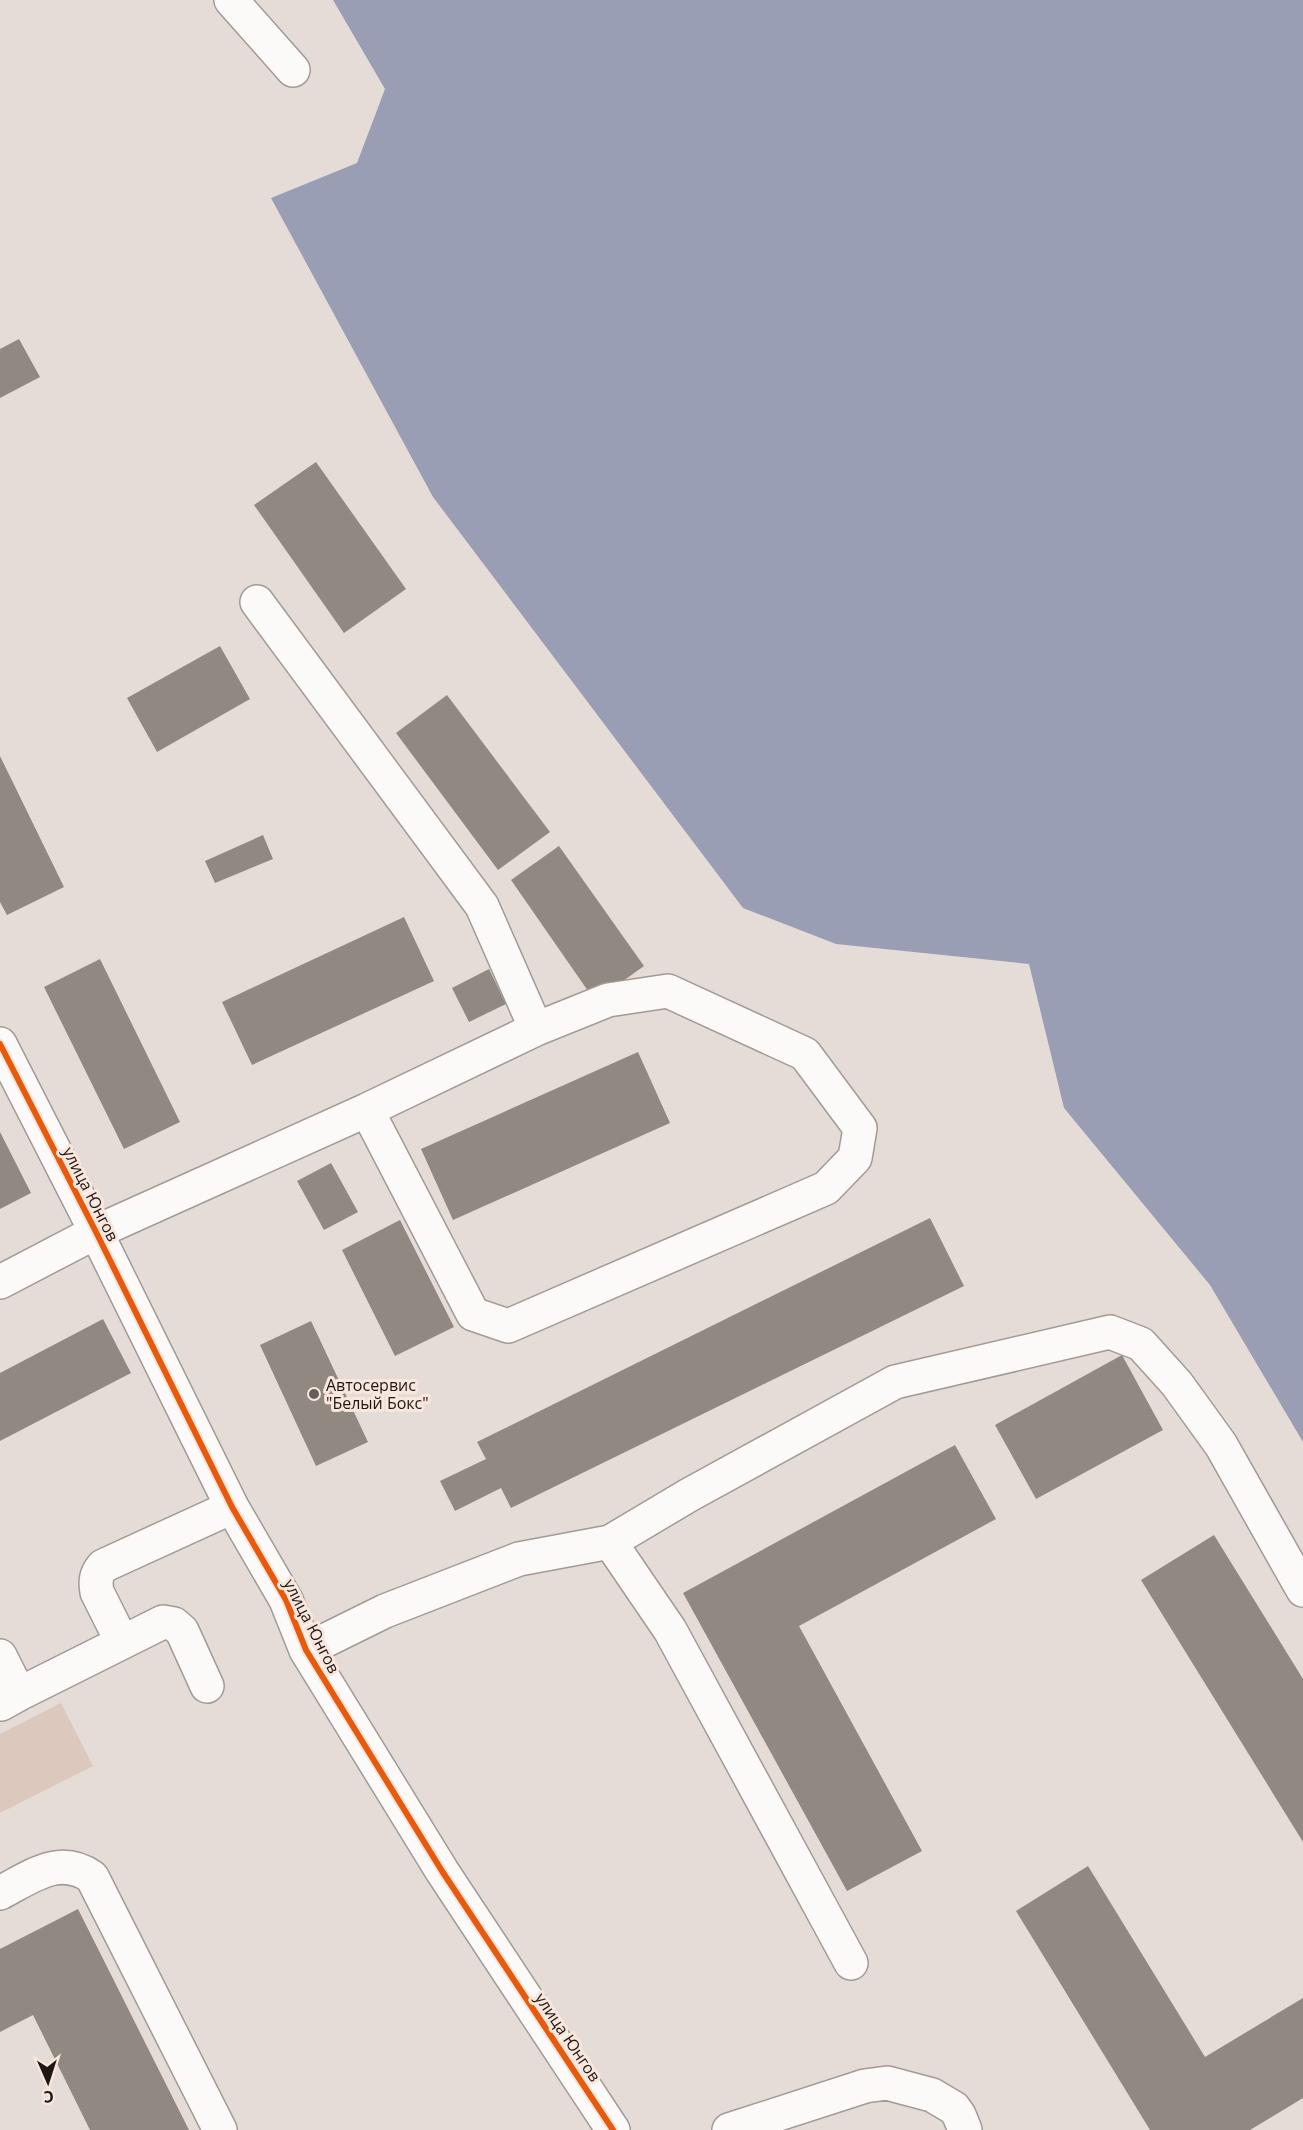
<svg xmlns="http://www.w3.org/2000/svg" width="1303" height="2130" viewBox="0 0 1303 2130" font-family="'Open Sans',sans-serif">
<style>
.green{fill:#dcc8bd}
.water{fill:#999eb5}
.building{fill:#928882}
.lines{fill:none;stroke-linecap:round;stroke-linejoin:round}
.minor-casing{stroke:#a29a96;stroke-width:36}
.minor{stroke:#fbfaf9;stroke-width:33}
.cycleway-casing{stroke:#f9e7de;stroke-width:10}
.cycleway{stroke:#e8590c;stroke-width:6}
.poi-dot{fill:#645d59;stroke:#f9e7de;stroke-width:2}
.labels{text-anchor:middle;stroke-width:6;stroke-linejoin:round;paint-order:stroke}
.street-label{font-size:16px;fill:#1e1815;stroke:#f9e7de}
.poi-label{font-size:16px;fill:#1e1815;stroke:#f9e7de;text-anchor:start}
</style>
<rect width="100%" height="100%" fill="#e6dcd7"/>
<path class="green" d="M61 1703 93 1766 0 1813V1734Z"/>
<path class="water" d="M333 0H1303V1442L1210 1285 1064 1108 1029 964 836 944 743 908 433 497 271 198 357 163 385 89Z"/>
<path class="building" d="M19 339 40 377 0 398V349Z
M316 462 406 589 344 633 254 505Z
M220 646 250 699 157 752 127 698Z
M447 695 550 832 498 870 396 733Z
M0 756 64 887 7 915 0 902Z
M263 835 273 859 215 883 205 861Z
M559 846 644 966 595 1001 511 880Z
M404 917 434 981 252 1065 222 1002Z
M100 959 180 1122 124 1149 44 987Z
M489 969 506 1004 469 1022 452 988Z
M638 1052 670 1123 453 1220 421 1149Z
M0 1132 31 1193 0 1209Z
M331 1163 358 1212 324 1230 297 1181Z
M930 1218 964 1286 511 1508 501 1488 455 1511 440 1481 486 1459 477 1442Z
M400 1220 454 1327 395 1356 342 1250Z
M103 1319 131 1373 0 1441V1373Z
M311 1321 368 1442 316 1466 260 1345Z
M1122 1355 1163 1430 1036 1499 995 1425Z
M955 1445 996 1519 799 1626 922 1851 847 1891 683 1593Z
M1214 1535 1303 1679V1842L1141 1580Z
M1088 1866 1205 2057 1303 1998V2098L1250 2130H1150L1016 1911Z
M78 1909 189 2130H90L33 2015 0 2032V1949Z"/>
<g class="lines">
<g class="minor-casing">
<path id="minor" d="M231 0 293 70
M0 1044 96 1232 232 1507 286 1600 306 1650 442 1871 613 2130
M367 1110 473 1314 508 1326 826 1188 855 1158 860 1128 805 1054 668 991 608 1000 536 1029
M0 1282 96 1232 367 1110 536 1029 482 906 257 602
M610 1542 670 1630 851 1963
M122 1642 97 1592C95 1581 96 1574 103 1566L232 1507
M306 1650 385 1611 519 1559 610 1542 689 1495 895 1382 1110 1332 1141 1344 1177 1384 1221 1445 1303 1590
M0 1656 19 1694 1 1704
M19 1694 163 1622 174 1624 182 1631 207 1686
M0 1893C31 1877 59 1854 92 1877L220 2130
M729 2130 865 2086 887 2083 932 2095 954 2108 959 2115 965 2130"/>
</g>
<use href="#minor" class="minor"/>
<g class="cycleway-casing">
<path id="cycleway" d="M0 1044 96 1232 232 1507 286 1600 306 1650 442 1871 613 2130"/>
</g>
<use href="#cycleway" class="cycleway"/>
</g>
<circle class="poi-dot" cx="314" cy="1394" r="6"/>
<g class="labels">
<g class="street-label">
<text transform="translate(91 1194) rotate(63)" y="6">улица Юнгов</text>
<text transform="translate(312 1626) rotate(63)" y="6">улица Юнгов</text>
<text transform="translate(568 2037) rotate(56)" y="6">улица Юнгов</text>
</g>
<g class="poi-label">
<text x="326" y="1391">Автосервис<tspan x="326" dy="18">"Белый Бокс"</tspan></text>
</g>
</g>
<g transform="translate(48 2082) rotate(177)" stroke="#f9e7de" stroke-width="4.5" paint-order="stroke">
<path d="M0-4.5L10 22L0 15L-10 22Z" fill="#1e1815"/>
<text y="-9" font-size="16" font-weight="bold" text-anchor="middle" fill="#1e1815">С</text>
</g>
</svg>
